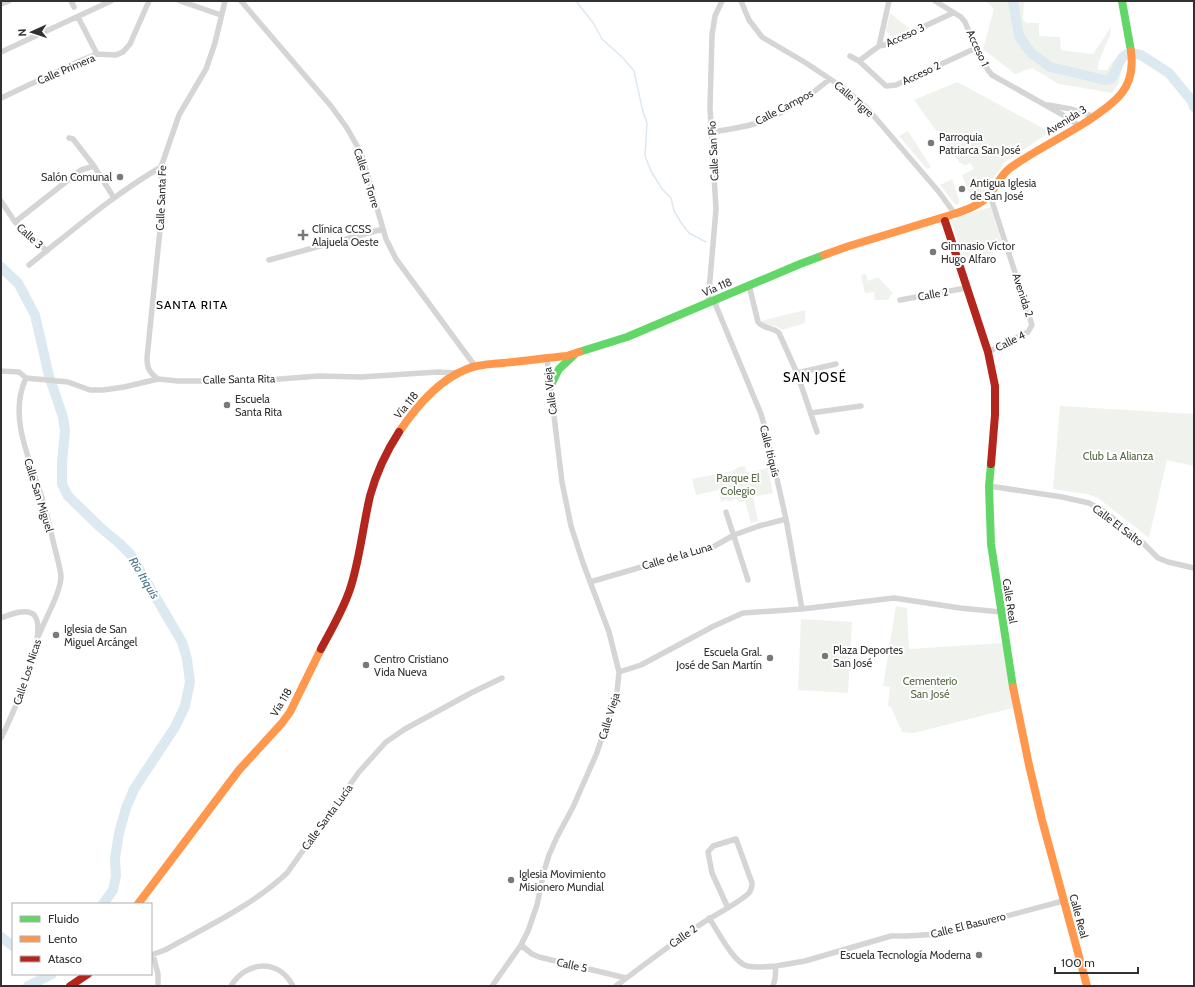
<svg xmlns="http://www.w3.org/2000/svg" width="1195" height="987" viewBox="0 0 1195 987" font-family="Cabin,sans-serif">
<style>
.green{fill:#f0f3ed}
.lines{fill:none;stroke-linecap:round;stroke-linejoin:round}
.stream{stroke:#dde9f0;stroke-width:1.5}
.river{stroke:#dde9f0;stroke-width:10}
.street{stroke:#d5d5d5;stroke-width:5.5}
.fast{stroke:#63d668;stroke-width:8}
.slow{stroke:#ff974d;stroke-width:8}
.jam{stroke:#b3261e;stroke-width:8}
.poi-dot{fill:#797979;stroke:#fff;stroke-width:1.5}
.labels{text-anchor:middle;stroke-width:4;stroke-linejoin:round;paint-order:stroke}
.street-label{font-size:11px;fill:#313131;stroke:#fff}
.poi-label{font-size:11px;fill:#313131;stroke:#fff;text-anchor:start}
.park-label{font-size:11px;fill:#556942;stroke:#fff}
.neighbourhood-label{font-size:12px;letter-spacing:1px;fill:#000;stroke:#fff}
.water-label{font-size:12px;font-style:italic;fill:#46738c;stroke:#fff}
.quarter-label{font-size:13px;letter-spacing:1px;fill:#000;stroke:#fff}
</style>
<rect width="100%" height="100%" fill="#fff"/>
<path class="green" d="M986 1H1024L1023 20 1027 23H1039V36L1060 37 1061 50 1093 54 1111 27 1110 37 1106 44 1098 64V70H1107L1112 62 1125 52 1119 83 1112 93 1059 84 1032 68 1015 74 983 49 994 9Z
M890 13 910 29 891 37 886 31Z
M957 82 1050 132 1005 162 983 193 979 197 972 199 962 175 974 169 970 163 965 166 959 162 914 100Z
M908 131 931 167 927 169 899 136Z
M952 179 960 203 956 205 940 185Z
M991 207 1004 250 963 260 951 219Z
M866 274 868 281 878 277 893 293 890 296 888 300H875L874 292 865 293 861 275Z
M805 310V323L782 330C774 323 767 327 761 321Z
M1060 406 1194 414V466L1167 460 1149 538 1098 498 1087 494 1053 489Z
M745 466 747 473 768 468 773 493 753 497 758 521 751 523 745 501 740 502 736 499 731 501H727V499L721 502 719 490 696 495 692 479 732 471 739 467Z
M896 606 907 608 909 649 1002 643 1013 708 914 733H908L902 732 891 707 888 706 890 687 883 686Z
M801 619 852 622 848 693 798 690Z"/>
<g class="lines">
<path class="stream" d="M576 1 594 24 602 39 623 58 634 71 643 112 647 123 645 156 651 171 662 189 671 198 674 211 682 224 689 233 706 242"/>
<path class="river" d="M1013 1 1019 36 1031 53 1050 67 1105 80 1111 79C1121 65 1118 48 1141 55L1169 73 1192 101 1194 107
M1 267 18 283 35 315 49 376 63 417 65 431 62 463V484L68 496 101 528 119 543 131 555 182 642 187 659 190 682 185 706 175 727 134 789 126 808 119 833 115 858 116 876 113 890 103 904
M1 937 13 946
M28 986 52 974"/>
<path class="street" d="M71 1 74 7
M180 1 221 15
M241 1 331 106 347 128 361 153 386 239 396 259 475 366
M741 1 749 20 762 37 806 63 845 89 867 108 939 192 955 214
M935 1 961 17 965 22 976 48 988 70 992 75 1063 115 1078 125
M1 4 9 1
M78 17 97 54
M879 46 889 1
M1 52 111 1
M850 56 859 61 886 86 896 85 976 48
M859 61 879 46 884 45 953 13
M1 98 82 60 97 54 116 55 123 52 130 44 149 1
M1048 105 1071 109 1093 116
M711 132C725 130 740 128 754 124 779 117 810 96 830 79
M69 138 73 139 94 166 114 198
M1 201 15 222 47 251
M15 222 81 170 94 166
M269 260 383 229
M29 265C72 231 113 195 161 167
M749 285 758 322C763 329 773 327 779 333L797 373 817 432
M900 300 966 288
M714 301 761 414 767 435 786 519 802 609
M708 303 716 209 710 108 712 35 715 16 722 1
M988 352 1028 332 1032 325 990 195
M1 371 19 372 26 378
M797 373 836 364
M26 378 68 382 90 390H103L124 387 158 379 178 381H253L319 376 361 377 438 372 456 373
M26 378C7 418 32 464 43 501 48 517 51 533 55 549 57 557 60 567 61 576 61 592 45 619 39 635
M158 379C150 373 147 369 147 358L162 210 161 167 179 115 206 69 215 43 225 1
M811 413 861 406
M989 486 1062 497 1089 503 1105 512 1143 543 1158 558 1168 562 1194 568
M726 512 748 580
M590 582 638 568 713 547 734 535 759 526 786 519
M1 618C9 615 25 608 33 614 52 628 10 721 1 738
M619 672 641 665 714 626 743 613 802 609 894 598 960 608 1001 612
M709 918C718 931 733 962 747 966 756 968 766 967 776 966
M521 945 532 954 539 957 626 978
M151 955 165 950C206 927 252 906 287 873L359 772 386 742 405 729 471 693 502 678
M153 955 158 974V986
M231 986C246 961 278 958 293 986
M492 986 521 945 528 931 537 905 544 871 549 855 557 837 573 807 596 755 614 704 617 692 619 672 609 632 583 563 571 526 562 482 547 358
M616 986C644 965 672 943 701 924 716 914 734 906 748 894 751 891 752 888 752 883L736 839 713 846 708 852 712 873 728 908
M773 986 775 979 776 966 805 961 891 936H907L939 934 1063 901"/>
<path class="fast" d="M1122 1 1131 51
M579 352 627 337 800 264 824 255
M550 387 559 369 574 355
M991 464 989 486 991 544 1013 687"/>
<path class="slow" d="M945 221 944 217C957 213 970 210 981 202 994 194 998 177 1010 168 1034 151 1061 138 1086 122 1098 114 1112 105 1121 94 1132 81 1133 66 1131 51
M824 255 846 247 944 217
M399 432C416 407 438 380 467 369 478 364 491 364 503 363 524 361 546 358 567 356L579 352
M1013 687 1029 765 1042 820 1087 986
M138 904 239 770 282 723 290 712 321 649"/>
<path class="jam" d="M945 221 988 352 995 386V415L991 464
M321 649C332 628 344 609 351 586 360 557 363 526 370 496 376 474 386 452 399 432
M70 986 88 974"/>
</g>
<g class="poi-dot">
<circle cx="931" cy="143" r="4"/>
<circle cx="120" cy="177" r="4"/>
<circle cx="962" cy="189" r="4"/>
<path d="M301 229h4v4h4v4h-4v4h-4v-4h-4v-4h4z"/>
<circle cx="933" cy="252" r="4"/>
<circle cx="227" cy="405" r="4"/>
<circle cx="56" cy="635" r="4"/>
<circle cx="825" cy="656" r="4"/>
<circle cx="770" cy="658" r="4"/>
<circle cx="366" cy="665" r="4"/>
<circle cx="511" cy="880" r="4"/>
<circle cx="979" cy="955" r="4"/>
</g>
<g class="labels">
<g class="street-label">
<text transform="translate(905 35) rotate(-25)" y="4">Acceso 3</text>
<text transform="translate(978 48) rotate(65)" y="4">Acceso 1</text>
<text transform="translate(66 69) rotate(-23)" y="4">Calle Primera</text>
<text transform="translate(921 73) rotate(-25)" y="4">Acceso 2</text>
<text transform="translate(854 99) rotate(41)" y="4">Calle Tigre</text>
<text transform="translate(784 107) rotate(-28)" y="4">Calle Campos</text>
<text transform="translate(1066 120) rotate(-32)" y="4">Avenida 3</text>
<text transform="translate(713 151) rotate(-93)" y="4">Calle San Pío</text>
<text transform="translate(367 178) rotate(72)" y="4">Calle La Torre</text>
<text transform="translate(161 198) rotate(-88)" y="4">Calle Santa Fe</text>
<text transform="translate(30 236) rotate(42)" y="4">Calle 3</text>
<text transform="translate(717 287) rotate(-23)" y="4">Vía 118</text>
<text transform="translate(933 294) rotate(-10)" y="4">Calle 2</text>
<text transform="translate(1023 295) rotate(72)" y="4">Avenida 2</text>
<text transform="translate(1010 341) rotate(-27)" y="4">Calle 4</text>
<text transform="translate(239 379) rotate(-1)" y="4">Calle Santa Rita</text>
<text transform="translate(550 391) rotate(-97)" y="4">Calle Vieja</text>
<text transform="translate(406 405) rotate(-51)" y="4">Vía 118</text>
<text transform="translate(770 451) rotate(76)" y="4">Calle Itiquís</text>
<text transform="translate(39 495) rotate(73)" y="4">Calle San Miguel</text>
<text transform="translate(1118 525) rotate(37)" y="4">Calle El Salto</text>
<text transform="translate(677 556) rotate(-16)" y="4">Calle de la Luna</text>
<text transform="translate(1010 601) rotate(81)" y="4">Calle Real</text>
<text transform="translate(27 672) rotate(-72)" y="4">Calle Los Nicas</text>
<text transform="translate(281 702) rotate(-59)" y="4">Vía 118</text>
<text transform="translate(609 716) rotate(-73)" y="4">Calle Vieja</text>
<text transform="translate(327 817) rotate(-54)" y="4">Calle Santa Lucía</text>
<text transform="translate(1079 916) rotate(75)" y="4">Calle Real</text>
<text transform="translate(968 925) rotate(-14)" y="4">Calle El Basurero</text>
<text transform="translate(683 936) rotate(-35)" y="4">Calle 2</text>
<text transform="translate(572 965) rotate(13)" y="4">Calle 5</text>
</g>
<g class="poi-label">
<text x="939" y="141">Parroquia<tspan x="939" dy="13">Patriarca San José</tspan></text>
<text x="112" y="181" text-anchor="end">Salón Comunal</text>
<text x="970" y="187">Antigua Iglesia<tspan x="970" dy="13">de San José</tspan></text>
<text x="312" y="233">Clínica CCSS<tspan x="312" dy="13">Alajuela Oeste</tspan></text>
<text x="941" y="250">Gimnasio Víctor<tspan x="941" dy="13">Hugo Alfaro</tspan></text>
<text x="235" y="403">Escuela<tspan x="235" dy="13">Santa Rita</tspan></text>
<text x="64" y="633">Iglesia de San<tspan x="64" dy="13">Miguel Arcángel</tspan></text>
<text x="833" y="654">Plaza Deportes<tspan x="833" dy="13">San José</tspan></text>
<text x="762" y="656" text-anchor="end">Escuela Gral.<tspan x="762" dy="13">José de San Martín</tspan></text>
<text x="374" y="663">Centro Cristiano<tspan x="374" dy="13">Vida Nueva</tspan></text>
<text x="519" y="878">Iglesia Movimiento<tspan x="519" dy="13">Misionero Mundial</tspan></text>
<text x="971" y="959" text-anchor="end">Escuela Tecnología Moderna</text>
</g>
<g class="park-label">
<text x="1118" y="460">Club La Alianza</text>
<text x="738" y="482">Parque El<tspan x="738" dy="13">Colegio</tspan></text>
<text x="930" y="685">Cementerio<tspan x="930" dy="13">San José</tspan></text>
</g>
<g class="neighbourhood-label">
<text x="192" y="309">SANTA RITA</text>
</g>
<g class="water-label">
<text transform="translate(144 578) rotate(59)" y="4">Río Itiquís</text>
</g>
<g class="quarter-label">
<text x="815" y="382">SAN JOSÉ</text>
</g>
</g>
<rect width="1195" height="987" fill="none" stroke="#313131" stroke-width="4"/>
<rect x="12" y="903" width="140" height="72" fill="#ffffff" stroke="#adadad"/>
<rect x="20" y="916" width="20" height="6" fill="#63d668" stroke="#adadad"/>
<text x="48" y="923" font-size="12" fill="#313131">Fluido</text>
<rect x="20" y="936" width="20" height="6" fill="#ff974d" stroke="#adadad"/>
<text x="48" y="943" font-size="12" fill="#313131">Lento</text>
<rect x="20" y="956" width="20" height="6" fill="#b3261e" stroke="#adadad"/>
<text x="48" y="963" font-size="12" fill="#313131">Atasco</text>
<g transform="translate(32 32) rotate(267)" stroke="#ffffff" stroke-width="3" paint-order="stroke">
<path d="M0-3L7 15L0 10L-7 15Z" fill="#313131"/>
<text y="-6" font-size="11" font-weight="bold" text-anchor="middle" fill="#313131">N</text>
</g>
<path d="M1055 967v6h83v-6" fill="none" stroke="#313131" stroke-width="2"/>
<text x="1061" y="967" font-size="12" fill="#313131" stroke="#ffffff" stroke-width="3" paint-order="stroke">100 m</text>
</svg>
